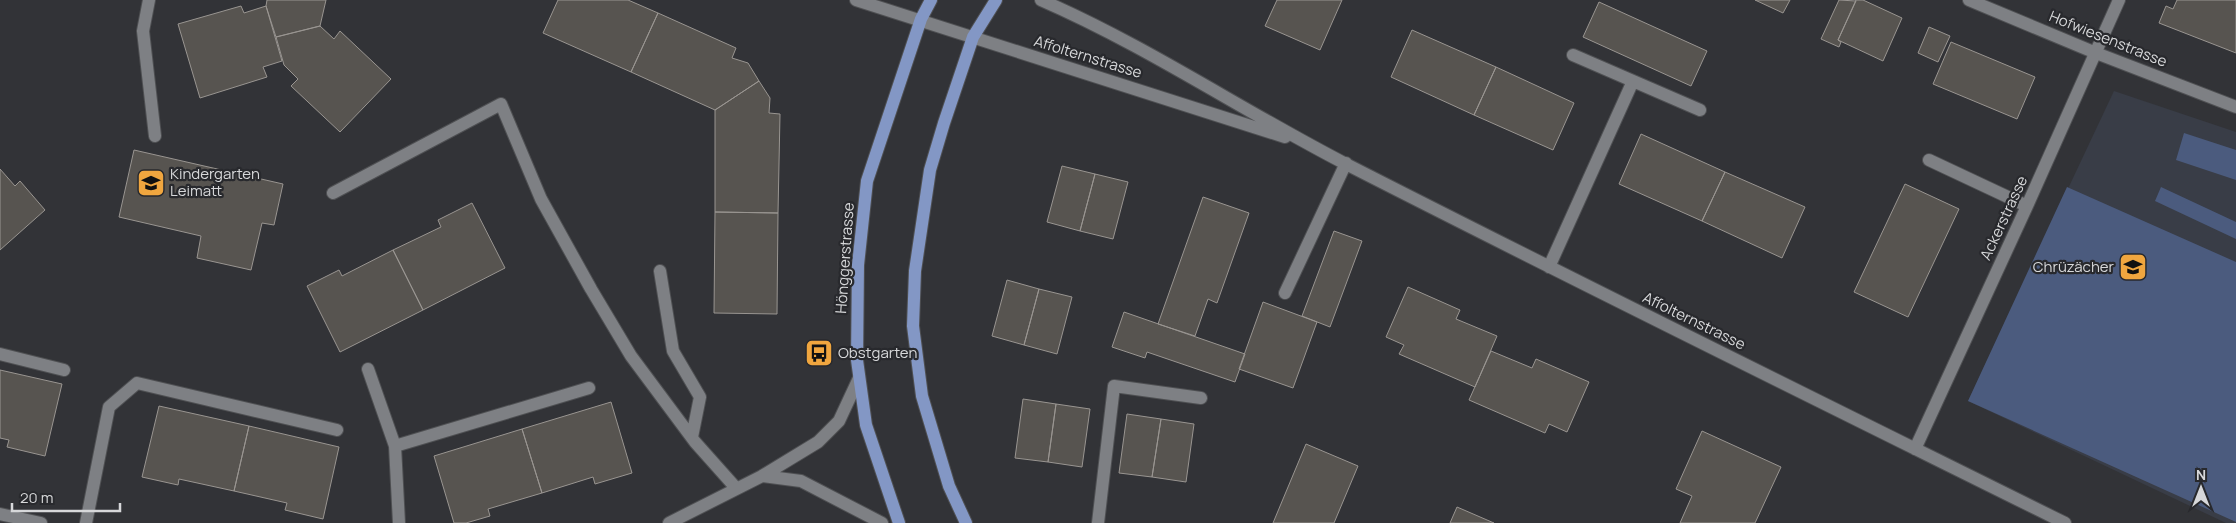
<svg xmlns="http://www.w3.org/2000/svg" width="2236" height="523" viewBox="0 0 2236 523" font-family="Manrope,sans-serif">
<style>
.built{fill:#393d47}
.green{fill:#4b5b7e}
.building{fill:#575450;stroke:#999591}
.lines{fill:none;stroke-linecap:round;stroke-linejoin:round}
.minor-casing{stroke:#4f5053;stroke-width:14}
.major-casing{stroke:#4f5053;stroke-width:14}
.minor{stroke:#7e8084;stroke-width:12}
.major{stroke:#8397c5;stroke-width:12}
.labels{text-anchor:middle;stroke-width:4.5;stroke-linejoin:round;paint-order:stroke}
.street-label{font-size:15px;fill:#d7d8da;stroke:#28292d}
.poi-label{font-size:15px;fill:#d7d8da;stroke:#28292d;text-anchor:start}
</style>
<rect width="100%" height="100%" fill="#323337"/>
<path class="built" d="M2114 91 2236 132V523H2226L1968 401Z"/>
<path class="green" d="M2184 133 2236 150V180L2176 160Z
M2067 187 2236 262V522L1968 401Z
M2161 187 2236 222V239L2155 201Z"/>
<path class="building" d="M267 0H326L320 26 276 37 266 6Z
M558 0H628L658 13 631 72 543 33Z
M1277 0H1342L1320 50 1265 26Z
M1755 0H1790L1783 13Z
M1839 0 1856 1 1838 40 1841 42 1839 47 1821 39Z
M1856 0H1863L1902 18 1883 61 1838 40Z
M2177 0H2236V53L2159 23 2166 6 2173 9Z
M1599 2 1707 51 1691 86 1583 37Z
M241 6 244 13 266 6 282 61 263 67 267 77 200 98 178 24Z
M658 13 736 48 732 58 748 63 759 81 715 110 631 72Z
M320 26 334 39 340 31 391 79 340 132 291 86 298 79 284 65 276 37Z
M1929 27 1950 36 1938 62 1918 53Z
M1412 30 1496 67 1474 115 1391 77Z
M1951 42 2035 77 2017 119 1933 84Z
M1496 67 1574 103 1553 150 1474 115Z
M759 81 770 98 769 113 780 114 778 213 715 212V110Z
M1641 134 1725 172 1702 221 1619 184Z
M134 150 283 184 274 225 262 223 251 270 197 258 201 236 119 217Z
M1062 166 1095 174 1080 231 1047 222Z
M0 169 15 186 20 181 45 210 0 250Z
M1725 172 1805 207 1782 258 1702 221Z
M1095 174 1128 182 1113 239 1080 231Z
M1905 184 1959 209 1908 317 1854 292Z
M1203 197 1249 213 1217 303 1208 299 1195 336 1158 324Z
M472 203 505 268 423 310 393 250 441 227 438 220Z
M715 212 778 213 777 314 714 313Z
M1334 231 1362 241 1330 327 1302 316Z
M393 250 423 310 340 352 307 286 339 270 342 276Z
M1007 280 1039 289 1024 345 992 336Z
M1408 287 1460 310 1456 319 1497 336 1475 387 1399 354 1404 345 1386 337Z
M1039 289 1072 297 1057 354 1024 345Z
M1263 302 1317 322 1293 388 1239 369Z
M1124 312 1245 354 1235 382 1147 352 1145 358 1112 347Z
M1491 351 1532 368 1536 359 1589 382 1567 432 1549 424 1545 433 1469 400Z
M0 370 62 384 45 456 7 447 9 440 0 438Z
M1023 399 1056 404 1048 462 1015 458Z
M611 402 632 473 595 484 593 477 542 493 522 429Z
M1056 404 1090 409 1082 467 1048 462Z
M159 406 249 426 234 491 179 479 178 485 142 477Z
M1127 414 1161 419 1152 477 1119 473Z
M1161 419 1194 424 1186 482 1152 477Z
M249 426 339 447 323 519 285 510 287 503 234 491Z
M522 429 542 493 488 509 490 516 466 523H454L434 456Z
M1702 431 1781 467 1755 523H1680L1692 496 1676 489Z
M1306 444 1358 466 1334 523H1273Z
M1457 507 1494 523H1450Z"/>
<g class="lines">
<g class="minor-casing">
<path id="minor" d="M149 0 143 31 155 136
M856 0 1285 137
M1041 0C1147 46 1243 111 1346 164 1585 286 1825 404 2065 523
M1969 0 2096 53 2236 107
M1573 55 1633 81
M1929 160 2027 206
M333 193 501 104 541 199 591 289 631 356 695 442 736 488
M1549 267 1633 81 1700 110
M660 271 673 351 700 397 692 437
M1285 293 1346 163
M0 354 64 370
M368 369 395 446 399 523
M395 446 589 388
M1915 449 2027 206 2119 0
M762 476 801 481 882 523
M0 514 41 523
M86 523 109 407 137 383 337 430
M669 523 762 476 818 442 839 421 859 378
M1098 523 1114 386 1201 398"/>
</g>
<g class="major-casing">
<path id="major" d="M899 523 866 425 857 360 858 265 867 181 921 19 931 0
M966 523 949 486 922 396 913 326 915 271 930 170 944 123 973 37 996 0"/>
</g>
<use href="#minor" class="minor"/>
<use href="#major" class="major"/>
</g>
<defs>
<g id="school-square" transform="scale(1.4375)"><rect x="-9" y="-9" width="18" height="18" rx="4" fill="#f0a63f" stroke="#28292d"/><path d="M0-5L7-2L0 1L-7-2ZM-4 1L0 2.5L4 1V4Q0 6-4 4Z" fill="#111"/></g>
<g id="bus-square" transform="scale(1.4375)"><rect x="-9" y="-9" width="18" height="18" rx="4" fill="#f0a63f" stroke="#28292d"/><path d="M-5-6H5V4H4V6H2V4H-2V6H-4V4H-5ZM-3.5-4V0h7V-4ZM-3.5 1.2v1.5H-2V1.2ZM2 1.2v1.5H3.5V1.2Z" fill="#111"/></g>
</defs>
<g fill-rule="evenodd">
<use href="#school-square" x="151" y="183"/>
<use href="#school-square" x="2133" y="267"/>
<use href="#bus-square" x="819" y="353"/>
</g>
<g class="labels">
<g class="street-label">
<text transform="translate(2108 39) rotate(22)" y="5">Hofwiesenstrasse</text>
<text transform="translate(1088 57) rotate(17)" y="5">Affolternstrasse</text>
<text transform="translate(2004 218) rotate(-65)" y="5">Ackerstrasse</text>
<text transform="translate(845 258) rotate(-86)" y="5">Hönggerstrasse</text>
<text transform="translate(1694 321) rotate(26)" y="5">Affolternstrasse</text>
</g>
<g class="poi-label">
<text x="170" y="179">Kindergarten<tspan x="170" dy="17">Leimatt</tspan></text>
<text x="2114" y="272" text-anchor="end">Chrüzächer</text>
<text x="838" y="358">Obstgarten</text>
</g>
</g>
<g transform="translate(2201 488)" stroke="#28292d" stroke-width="4" paint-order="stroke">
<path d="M0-4L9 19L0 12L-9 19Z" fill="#d7d8da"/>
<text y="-8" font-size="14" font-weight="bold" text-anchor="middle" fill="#d7d8da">N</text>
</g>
<path d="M12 503v8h108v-8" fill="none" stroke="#d7d8da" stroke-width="2.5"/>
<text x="20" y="503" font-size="15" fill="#d7d8da" stroke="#28292d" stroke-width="4" paint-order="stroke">20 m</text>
</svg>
